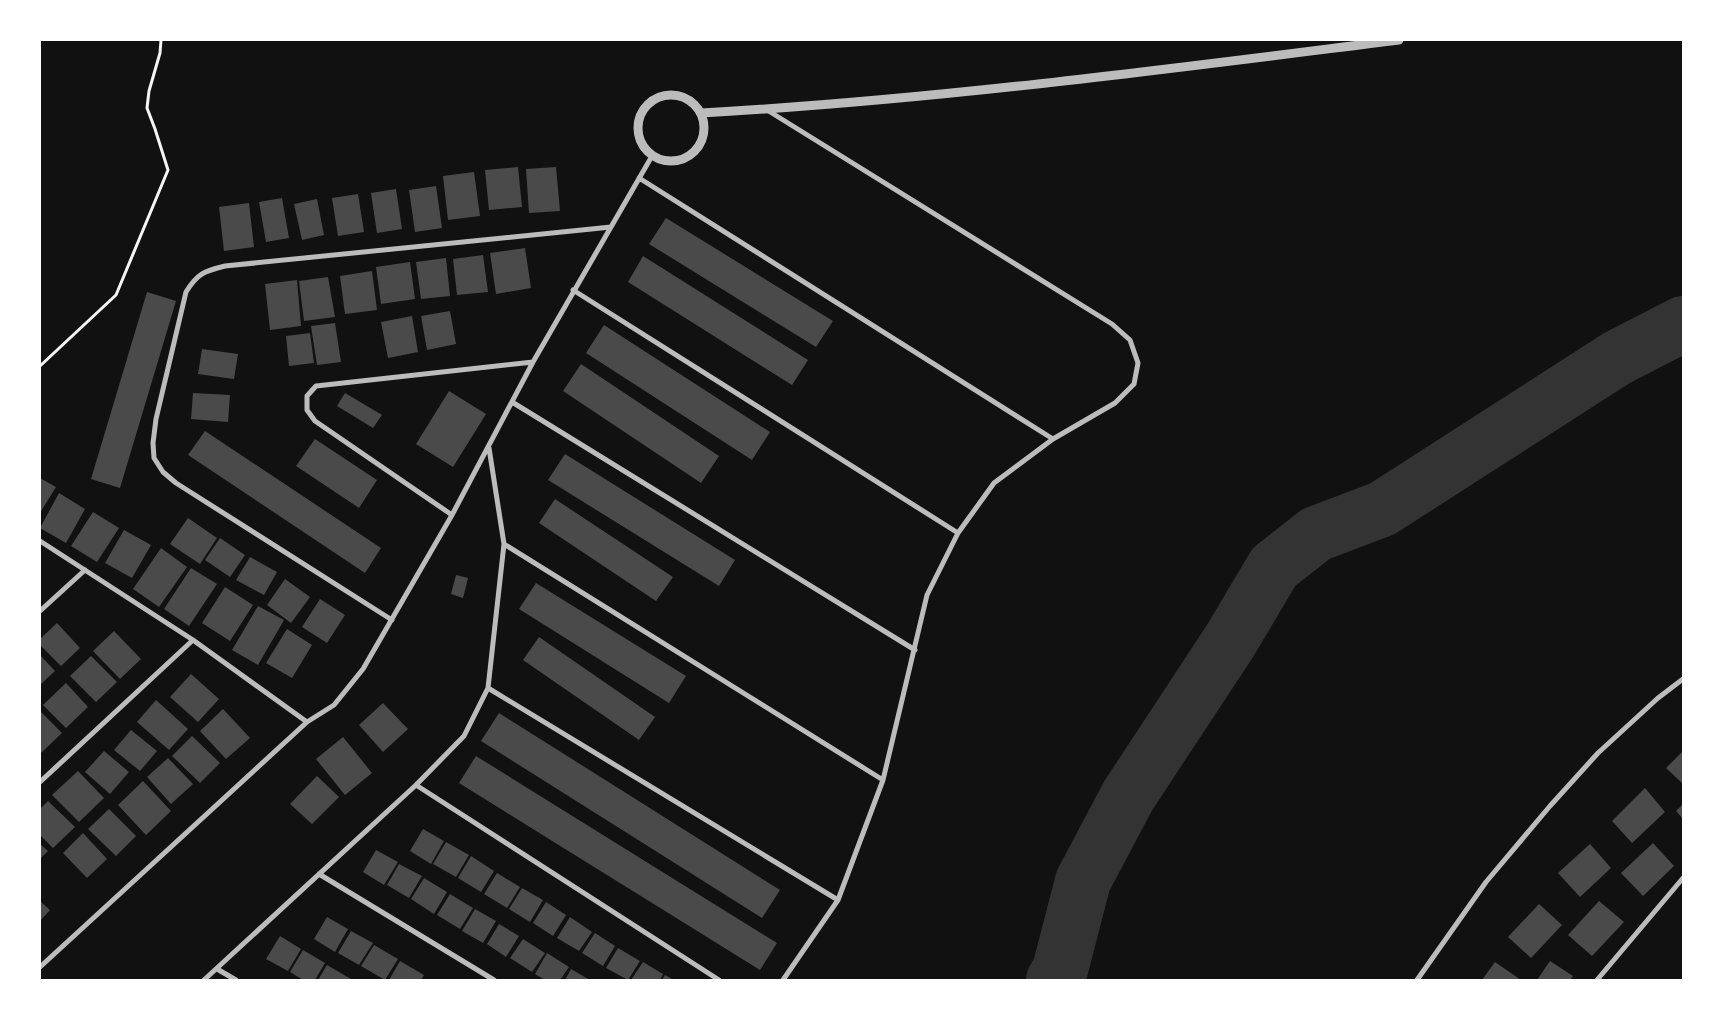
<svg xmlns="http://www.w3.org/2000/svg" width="1723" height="1020" viewBox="0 0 1723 1020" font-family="'Alegreya Sans',sans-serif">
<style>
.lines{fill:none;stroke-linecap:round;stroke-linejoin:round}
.river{stroke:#333;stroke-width:56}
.building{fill:#4a4a4a}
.path{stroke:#f5f5f5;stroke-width:3}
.minor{stroke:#bcbcbc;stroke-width:5}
.tertiary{stroke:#bcbcbc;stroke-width:9}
</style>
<rect width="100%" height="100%" fill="#111"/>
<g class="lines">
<path class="river" d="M1054 980 1060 970 1083 881 1128 796 1230 641 1274 567 1316 534 1382 509 1617 358 1683 324"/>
</g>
<path class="building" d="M518 167 522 207 489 210 485 170Z
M556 167 560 211 529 213 526 169Z
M474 172 480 216 448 220 443 176Z
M436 186 442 228 415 232 409 190Z
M396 189 402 229 377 233 371 193Z
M358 194 364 232 338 236 332 198Z
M282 198 289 238 266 242 259 202Z
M317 199 324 235 302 240 294 204Z
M249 203 254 247 224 251 219 207Z
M666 218 833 321 816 347 649 244Z
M525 248 531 288 496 294 490 253Z
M483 255 488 292 457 295 453 259Z
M643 256 808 360 792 385 628 282Z
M446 258 450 296 421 299 416 262Z
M410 262 415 299 381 304 376 267Z
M372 271 377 310 345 314 340 276Z
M328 277 335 317 304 321 299 281Z
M297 280 301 326 270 330 265 284Z
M147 292 176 301 120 488 91 479Z
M450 311 456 344 427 350 421 316Z
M412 316 418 352 388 358 381 322Z
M335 323 341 362 317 365 311 326Z
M604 325 770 432 752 460 586 353Z
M310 333 314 363 289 366 286 336Z
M202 349 238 354 234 379 198 374Z
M581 364 719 456 701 483 563 391Z
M449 391 486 414 453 467 416 444Z
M193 393 230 395 228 422 191 419Z
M345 393 382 415 373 428 337 406Z
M205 431 381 548 365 573 188 455Z
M315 439 377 480 359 508 296 466Z
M565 454 735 560 719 586 548 480Z
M40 478 56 487 40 513Z
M59 493 85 509 66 543 40 528Z
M555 499 673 577 656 601 539 523Z
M93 512 119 528 97 562 71 546Z
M188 518 217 538 200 564 170 544Z
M124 530 151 545 132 578 105 563Z
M220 538 245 555 230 577 205 560Z
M161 548 187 567 159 607 133 589Z
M250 557 277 572 264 595 236 580Z
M191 568 217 584 189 626 164 609Z
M456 575 468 578 463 598 451 594Z
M285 579 310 597 291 623 267 605Z
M536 583 686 676 669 703 519 609Z
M225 587 253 605 230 641 202 623Z
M320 599 345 615 327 643 302 627Z
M258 606 284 620 258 665 232 650Z
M57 623 80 648 61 666 40 645V639Z
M287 629 312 645 292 678 266 663Z
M114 631 141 659 120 679 93 651Z
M539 637 655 717 639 740 523 660Z
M40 655 55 671 40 685Z
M91 656 117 682 96 702 70 676Z
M191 674 219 699 198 722 170 697Z
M66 683 88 707 66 728 43 705Z
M156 700 188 729 169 750 137 722Z
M383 703 408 729 383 752 359 725Z
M223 709 250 738 226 759 200 731Z
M40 711 62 733 40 754Z
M499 713 780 890 762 918 481 741Z
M131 730 157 751 140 771 114 750Z
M192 736 220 763 200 783 172 756Z
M343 737 372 773 345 795 316 759Z
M104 751 129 772 110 794 85 772Z
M1683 751V784L1666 768Z
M476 756 777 943 760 970 459 783Z
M168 758 193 784 171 804 147 777Z
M78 771 104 798 79 822 52 795Z
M317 776 339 797 312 824 290 804Z
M143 781 171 811 146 835 118 805Z
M1645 788 1665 812 1632 843 1612 821Z
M48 801 75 827 53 848 40 835V809Z
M1683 804V819L1676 811Z
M109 809 136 836 116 856 88 829Z
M423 829 444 841 431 864 410 851Z
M83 833 107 859 87 878 63 853Z
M446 842 469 855 456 877 433 864Z
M1653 843 1674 866 1643 896 1621 873Z
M40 844 48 851 40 859Z
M1590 844 1611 868 1580 897 1558 873Z
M376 850 398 862 384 885 363 872Z
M471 856 494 871 481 892 458 878Z
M399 864 422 876 409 898 387 885Z
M497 873 520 887 507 908 484 894Z
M424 878 447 892 434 914 411 899Z
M522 888 543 900 530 922 509 909Z
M450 894 473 908 460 929 437 915Z
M40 901 50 910 40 921Z
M1599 901 1624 922 1592 956 1568 935Z
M546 902 566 915 553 936 533 923Z
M1539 904 1562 925 1531 958 1508 937Z
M475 909 496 921 483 943 462 931Z
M327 917 348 929 335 952 314 939Z
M570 917 592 932 579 951 557 938Z
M499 924 519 936 506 957 487 944Z
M351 931 373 943 359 965 338 953Z
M595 933 615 946 603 966 582 953Z
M280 936 301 949 288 971 266 959Z
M523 939 545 953 532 972 510 958Z
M374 945 398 959 385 980 361 966Z
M618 948 640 961 628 980 606 968Z
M303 950 325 963 315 980H303L290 972Z
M547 953 569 967 560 980H545L535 974Z
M400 961 424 975 421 980H389Z
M1550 961 1573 976 1570 980H1537Z
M643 962 663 974 660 980H631Z
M1495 962 1521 980H1482Z
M327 965 351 979 350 980H318Z
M571 969 590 980H565Z
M665 975 674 980H662Z"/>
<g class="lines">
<path class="path" d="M40 366 116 295 168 170 155 129 147 108 149 91 160 53 161 40"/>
<path class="minor" d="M767 110 1112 324 1130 340 1138 363 1134 384 1115 403 1053 439 994 483 958 533 927 595 883 780 838 900 783 980
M639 178 1053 439
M573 290 958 533
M512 402 915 650
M452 515 315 421 307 410V396L316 386 533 362
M40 541 193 640 307 722
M504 544 883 780
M40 611 85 570
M392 620 176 483 163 472 154 458 153 443 156 419 186 292C197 274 204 271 225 266L611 227
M488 688 838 900
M40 782 193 640
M416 785 719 980
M319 874 494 980
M40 967 307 722 334 705 363 669 452 515 533 362 652 156
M217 969 236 980
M204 980 416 785 464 736 488 688 504 544 489 448
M1417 980 1486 882 1550 806 1598 753 1658 698 1683 679
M1597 980 1683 878"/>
<path class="tertiary" d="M638 128a33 33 0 1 1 66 0a33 33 0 1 1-66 0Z
M701 113C935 100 1167 69 1399 40"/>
</g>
<rect width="1723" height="1020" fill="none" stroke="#ffffff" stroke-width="82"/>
</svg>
